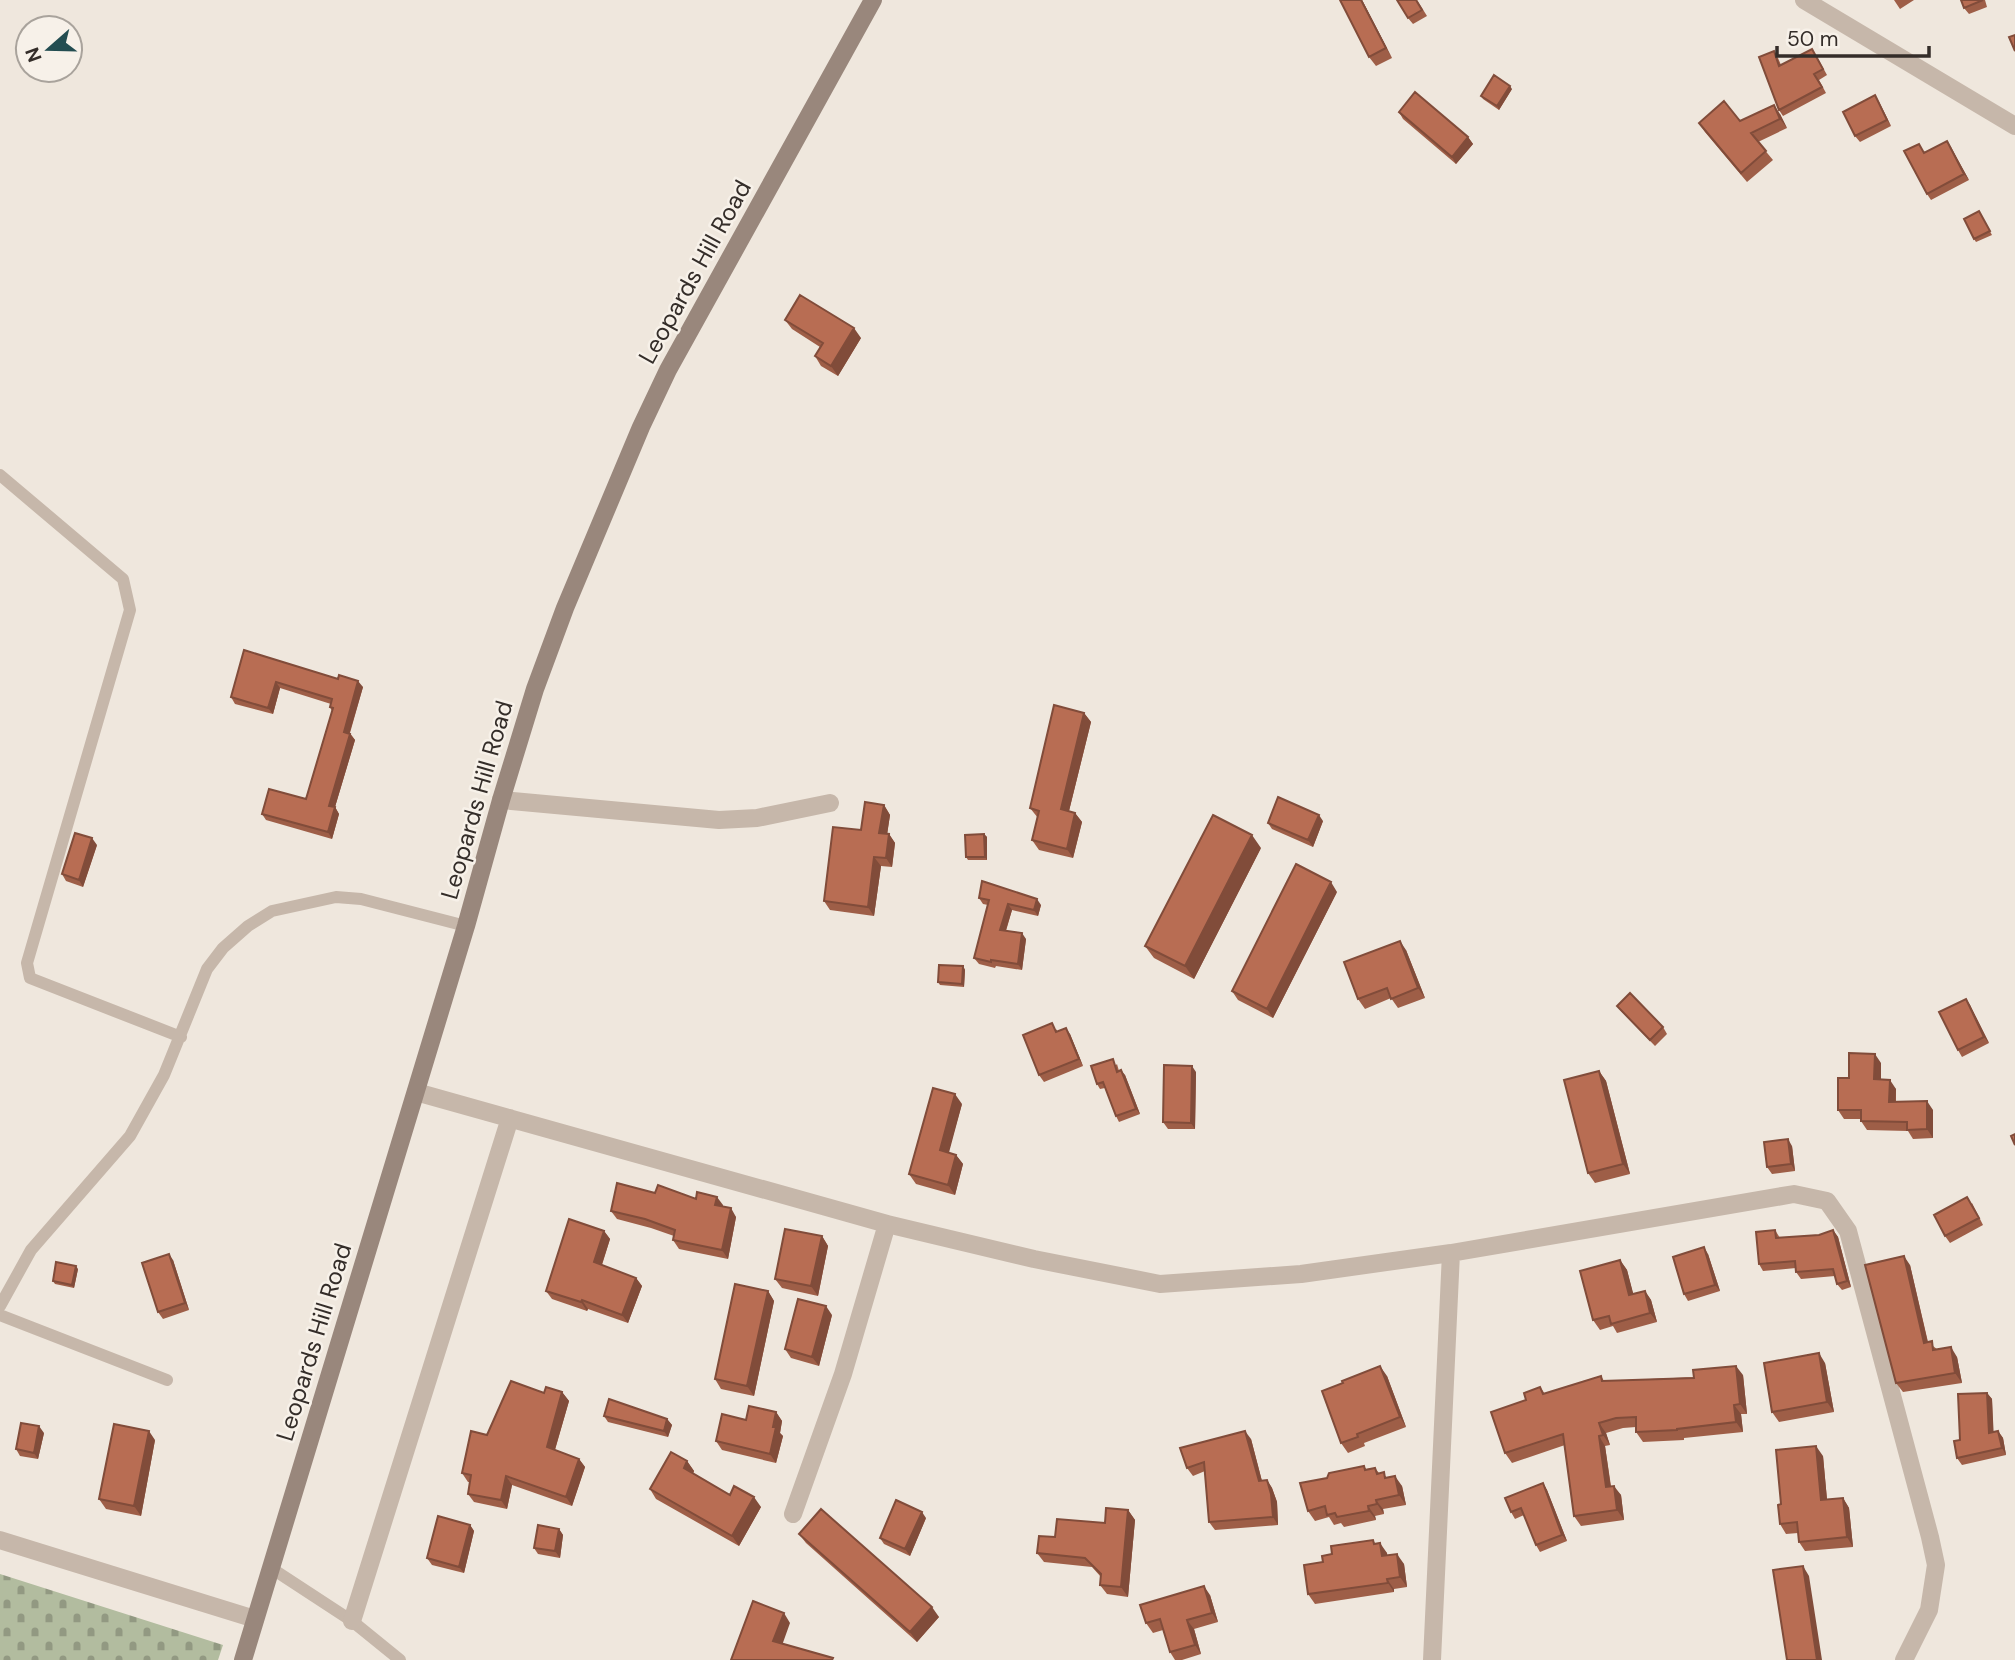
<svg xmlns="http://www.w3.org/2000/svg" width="2015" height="1660" viewBox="0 0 2015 1660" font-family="'DM Sans',sans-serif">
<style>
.cemetery{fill:url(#cemetery-stones)}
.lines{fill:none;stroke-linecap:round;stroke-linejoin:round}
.lane{stroke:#c6b7aa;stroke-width:12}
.street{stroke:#c6b7aa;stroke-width:18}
.secondary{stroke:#99877c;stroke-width:18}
.wall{fill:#9e5e47}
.shaded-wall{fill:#814c3a}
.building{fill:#b86d53;stroke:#814c3a;stroke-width:2}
.labels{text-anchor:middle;stroke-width:5;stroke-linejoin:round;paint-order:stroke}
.street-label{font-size:24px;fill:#342d29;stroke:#f7f1e9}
</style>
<defs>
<pattern id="cemetery-stones" width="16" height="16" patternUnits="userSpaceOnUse" patternTransform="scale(1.75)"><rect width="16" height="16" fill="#b2bc9f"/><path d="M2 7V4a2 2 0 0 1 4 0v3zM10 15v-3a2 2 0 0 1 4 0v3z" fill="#929982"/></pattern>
</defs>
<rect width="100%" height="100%" fill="#efe7dd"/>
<path class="cemetery" d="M0 1574 223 1645 218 1660H0Z"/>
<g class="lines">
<path class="lane" d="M0 475 123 579 130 610 27 963 30 978 181 1037
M0 1306 31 1250 130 1136 164 1075 207 969 223 948 248 926 272 911 336 897 361 899 466 926
M0 1315 167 1380
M271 1568 352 1621 400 1660"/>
<path class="street" d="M1804 0 2015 126
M501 800 719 820 757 818 830 803
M416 1092 887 1224 1034 1259 1160 1284 1301 1274 1451 1253 1794 1194 1827 1201 1848 1231 1930 1537 1936 1565 1929 1610 1904 1660
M793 1514 843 1374 887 1224
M0 1540 255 1619
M352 1621 510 1118
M1432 1660 1451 1253"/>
<path class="secondary" d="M243 1660 466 926 501 800 535 689 565 608 641 427 668 370 873 0"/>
</g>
<path class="wall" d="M1340 0H1362L1392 58 1376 66 1369 57Z
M1417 0 1427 16 1413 24 1408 18Z
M1894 0H1914L1900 9Z
M1961 0H1985L1987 7 1969 14 1964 8Z
M1774 51 1778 58 1781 65 1816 55 1827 75 1819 80 1826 93 1783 116 1779 110Z
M1512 89 1499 110 1483 99 1481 96Z
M1875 95 1879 102 1891 126 1860 142 1855 136Z
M1399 112 1468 137 1473 144 1456 164 1403 119Z
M1780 114 1787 128 1758 142 1773 160 1747 182 1705 132 1699 123 1740 121Z
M1947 141 1969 180 1931 200 1927 194 1925 153Z
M1979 211 1992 235 1976 242 1974 239Z
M785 320 861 338 838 376 821 366 815 356 820 347 792 329Z
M244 650 363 687 350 733 355 740 335 807 339 814 332 839 266 820 262 814 306 799 332 711 330 707 331 704 280 688 273 714 235 704 231 697Z
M1084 713 1091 722 1069 811 1075 813 1082 822 1073 858 1039 850 1032 840 1038 818 1030 808Z
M884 805 890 815 887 834H889L895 843 892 867 881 866 874 916 830 910 824 901 861 830Z
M1323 821 1313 847 1272 829 1268 823Z
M984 834 987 837V860H968L966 857Z
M97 845 83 887 66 881 62 874Z
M1261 848 1194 979 1154 958 1145 946Z
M1337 892 1273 1018 1238 1000 1232 991Z
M979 898 1041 905 1038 916 1012 910 1006 931 1026 939 1022 970 996 966 995 968 979 964 974 958 988 905 983 904Z
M1406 950 1425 998 1398 1008 1391 998 1365 1009 1358 999Z
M963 966 965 970 964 987 940 985 938 982Z
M1966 999 1970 1005 1989 1043 1962 1057 1958 1050Z
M1617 1006 1663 1027 1667 1034 1655 1046 1622 1012Z
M1056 1029 1057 1031 1070 1034 1083 1066 1044 1082 1039 1075Z
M1881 1063V1080L1896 1089V1102L1933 1110V1138L1913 1139 1908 1131 1867 1130 1861 1121V1119H1844L1838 1110 1849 1078Z
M1117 1064 1119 1071 1125 1075 1140 1114 1119 1122 1116 1116 1105 1088 1100 1089 1097 1084Z
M1599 1071 1606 1081 1630 1174 1595 1183 1588 1173Z
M1196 1072 1195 1129H1168L1163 1122Z
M962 1104 948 1153 956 1155 963 1164 955 1195 916 1184 909 1174Z
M1792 1146 1795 1171 1772 1174 1767 1167Z
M696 1199 723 1205V1207L736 1217 728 1259 679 1249 673 1240 674 1236 651 1228 617 1219 611 1211Z
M1972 1203 1983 1225 1950 1243 1945 1236Z
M1775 1230 1780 1238 1819 1235 1833 1230 1838 1237 1851 1287 1842 1290 1837 1284 1835 1276 1801 1279 1796 1272V1268L1763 1271 1759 1264Z
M604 1231 610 1239 602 1265 636 1278 642 1286 628 1323 588 1309 587 1311 552 1299 546 1291Z
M822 1236 828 1246 818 1296 782 1288 775 1279Z
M1708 1254 1720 1291 1688 1301 1684 1294Z
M173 1260 189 1310 163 1319 158 1312Z
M1620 1260 1627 1270 1633 1294 1645 1291 1651 1300 1657 1322 1617 1333 1613 1326 1600 1330 1593 1320Z
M1910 1265 1928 1342 1938 1350 1957 1357 1962 1383 1903 1392 1896 1383Z
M78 1269 74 1288 55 1284 53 1281Z
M768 1291 774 1301 754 1396 721 1389 715 1379Z
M832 1315 819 1366 791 1358 785 1349Z
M1825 1363 1834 1412 1779 1422 1772 1412Z
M1743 1375 1747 1414H1741L1743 1432 1684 1438V1440L1643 1442 1636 1432V1427L1623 1428 1606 1433 1610 1445 1605 1446 1611 1486 1621 1495 1624 1520 1581 1526 1574 1516 1565 1445 1512 1463 1505 1453 1526 1400 1540 1387 1545 1394 1601 1376 1604 1381Z
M1387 1376 1406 1427 1364 1443 1365 1446 1348 1453 1341 1443Z
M562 1392 569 1401 555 1450 579 1459 585 1467 572 1506 512 1485 507 1509 474 1502 468 1494 470 1482H468L462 1473 487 1435Z
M1987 1393 1992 1399 1993 1432 1998 1431 2003 1438 2006 1455 1962 1465 1957 1458 1960 1440Z
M776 1412 782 1421 780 1433 783 1436 776 1463 722 1450 716 1441 746 1420Z
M604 1416 667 1419 672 1425 668 1437 608 1422Z
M44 1433 38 1459 20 1456 16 1449Z
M1251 1439 1262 1481 1267 1480 1272 1488 1277 1502 1278 1525 1215 1530 1209 1522 1205 1471 1193 1476 1187 1468Z
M155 1440 141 1516 106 1509 99 1499Z
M1823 1456 1827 1500 1843 1498 1849 1508 1853 1547 1805 1551 1799 1542 1798 1533 1786 1534 1780 1524 1781 1504Z
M687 1461 694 1471 693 1474 730 1495 761 1507 739 1546 656 1499 650 1489Z
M1364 1466 1366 1469 1375 1468 1379 1473 1402 1486 1406 1505 1383 1509 1384 1514 1375 1516 1376 1520 1344 1527 1341 1523 1334 1525 1329 1517 1315 1521 1308 1511 1327 1478Z
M1543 1483 1547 1490 1567 1541 1540 1552 1536 1545 1524 1515 1515 1519 1511 1512Z
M1128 1510 1135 1520 1128 1597 1107 1594 1100 1585 1101 1577 1092 1567 1044 1562 1037 1553 1055 1537 1105 1523Z
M926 1518 910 1556 884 1544 880 1538Z
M470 1525 474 1531 464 1573 432 1565 427 1558Z
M559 1529 563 1535 560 1558 538 1554 534 1548Z
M799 1534 939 1617 917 1642 806 1543Z
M1373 1540 1375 1544 1387 1553V1555L1404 1564 1407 1587 1394 1589V1592L1315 1604 1308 1594 1323 1562 1332 1554Z
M1210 1595 1218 1622 1194 1629 1201 1654 1182 1660H1175L1170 1652 1163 1630 1153 1633 1146 1623Z"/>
<path class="shaded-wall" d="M1361 0H1362L1392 58 1386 48Z
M1510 86 1512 89 1499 110 1497 106Z
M1875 95 1879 102 1891 126 1887 120Z
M1774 105 1780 114 1787 128 1780 119Z
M1468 137 1473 144 1456 164 1452 157Z
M1947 141 1951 147 1969 180 1964 174Z
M854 328 861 338 838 376 831 366Z
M358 681 363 687 348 738 344 732Z
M276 682 280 688 273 714 268 708Z
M1084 713 1091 722 1067 819 1061 809Z
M350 734 355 740 335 807 339 814 332 839 328 832 329 806Z
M884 805 890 815 886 842 879 833Z
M1075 813 1082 822 1073 858 1067 849Z
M1319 815 1323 821 1313 847 1308 840Z
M889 834 895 843 892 867 886 858Z
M984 834 987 837V860L985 857Z
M1252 835 1261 848 1194 979 1185 966Z
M92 838 97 845 83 887 79 880Z
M874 857 881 866 874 916 868 907Z
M1331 882 1337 892 1273 1018 1267 1009Z
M1037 899 1041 905 1038 916 1034 910Z
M1008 904 1012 910 1004 936 1000 930Z
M1022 933 1026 939 1022 970 1018 964Z
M1400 941 1406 950 1425 998 1418 988Z
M963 966 965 970 964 987 962 984Z
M1966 999 1970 1005 1989 1043 1984 1037Z
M1066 1028 1070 1034 1083 1066 1079 1059Z
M1875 1054 1881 1063V1088L1874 1079Z
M1192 1066 1196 1072 1195 1129 1191 1123Z
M1121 1070 1125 1075 1140 1114 1136 1109Z
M1599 1071 1606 1081 1630 1174 1623 1164Z
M1890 1080 1896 1089 1895 1111 1889 1102Z
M955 1094 962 1104 947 1160 940 1150Z
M1927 1101 1933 1110V1138L1927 1129Z
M1788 1139 1792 1146 1795 1171 1791 1164Z
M956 1155 963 1164 955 1195 948 1185Z
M717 1197 723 1205 721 1213 715 1205Z
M731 1208 736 1217 728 1259 722 1250Z
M1833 1230 1838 1237 1851 1287 1847 1281Z
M604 1231 610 1239 600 1270 594 1262Z
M822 1236 828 1246 818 1296 811 1286Z
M1704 1247 1708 1254 1720 1291 1715 1285Z
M169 1254 173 1260 189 1310 185 1303Z
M1904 1256 1910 1265 1930 1352 1924 1343Z
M1620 1260 1627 1270 1636 1304 1629 1295Z
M76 1266 78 1269 74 1288 72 1285Z
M636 1278 642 1286 628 1323 622 1315Z
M768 1291 774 1301 754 1396 747 1386Z
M1645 1291 1651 1300 1657 1322 1650 1313Z
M582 1300 588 1309 587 1311 581 1302Z
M826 1306 832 1315 819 1366 812 1357Z
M1951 1347 1957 1357 1962 1383 1955 1373Z
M1819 1353 1825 1363 1834 1412 1827 1402Z
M1380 1366 1387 1376 1406 1427 1400 1417Z
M1736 1366 1743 1375 1747 1414 1740 1404Z
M562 1392 569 1401 553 1456 547 1447Z
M1987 1393 1992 1399 1994 1440 1989 1433Z
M1734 1405 1741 1414 1743 1432 1736 1422Z
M776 1412 782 1421 780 1433 783 1436 776 1463 770 1454Z
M667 1419 672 1425 668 1437 664 1431Z
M1599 1423 1606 1433 1610 1445 1603 1435Z
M39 1426 44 1433 38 1459 34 1453Z
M149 1431 155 1440 141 1516 134 1506Z
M1245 1431 1251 1439 1264 1489 1259 1481Z
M1998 1431 2003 1438 2006 1455 2002 1448Z
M1599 1436 1605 1446 1612 1496 1606 1487Z
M1816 1446 1823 1456 1828 1510 1821 1500Z
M579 1459 585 1467 572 1506 566 1497Z
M687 1461 694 1471 690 1478 684 1468Z
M506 1476 512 1485 507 1509 501 1500Z
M1395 1476 1402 1486 1406 1505 1399 1495Z
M1267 1480 1272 1488 1277 1502 1278 1525 1273 1517Z
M1543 1483 1547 1490 1567 1541 1562 1535Z
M1614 1486 1621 1495 1624 1520 1617 1510Z
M754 1497 761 1507 739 1546 732 1536Z
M1843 1498 1849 1508 1853 1547 1847 1537Z
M1376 1500 1383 1509 1384 1514 1377 1504Z
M1368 1506 1375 1516 1376 1520 1369 1511Z
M1128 1510 1135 1520 1128 1597 1121 1587Z
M922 1512 926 1518 910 1556 905 1549Z
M470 1525 474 1531 464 1573 459 1567Z
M559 1529 563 1535 560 1558 555 1551Z
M1380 1543 1387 1553 1389 1566 1382 1556Z
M1397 1554 1404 1564 1407 1587 1400 1577Z
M1803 1566 1809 1576 1822 1660H1817Z
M1387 1579 1394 1589V1592L1388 1583Z
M1204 1586 1210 1595 1218 1622 1212 1613Z
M932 1607 939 1617 917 1642 910 1632Z
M784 1613 790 1623 780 1651 773 1641Z
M1187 1620 1194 1629 1201 1654 1195 1645Z"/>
<path class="building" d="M1340 0H1361L1386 48 1369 57Z
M1397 0H1416L1422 10 1408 18Z
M1961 0H1983L1964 8Z
M2015 35V51L2009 37Z
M1812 49 1823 69 1814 74 1822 87 1779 110 1759 57 1774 51 1779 66Z
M1494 75 1510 86 1497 106 1481 96Z
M1415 92 1468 137 1452 157 1399 112Z
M1875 95 1887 120 1855 136 1843 112Z
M1724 101 1740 121 1774 105 1780 119 1751 133 1766 151 1741 173 1699 123Z
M1947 141 1964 174 1927 194 1904 151 1919 144 1924 153Z
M1979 211 1990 231 1974 239 1964 219Z
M800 295 854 328 831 366 815 356 823 343 785 320Z
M244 650 338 679 339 675 358 681 344 732 350 734 329 806 335 807 328 832 262 814 269 789 306 799 333 708 330 707 332 699 276 682 268 708 231 697Z
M1054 705 1084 713 1061 809 1075 813 1067 849 1032 840 1039 811 1030 808Z
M1278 797 1319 815 1308 840 1268 823Z
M865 802 884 805 879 833 889 834 886 858 874 857 868 907 824 901 833 827 861 830Z
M1213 815 1252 835 1185 966 1145 946Z
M75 833 92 838 79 880 62 874Z
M984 834 985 857H966L965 835Z
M1296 864 1331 882 1267 1009 1232 991Z
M982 881 1037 899 1034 910 1008 904 1000 930 1022 933 1018 964 991 960V962L974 958 989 900 979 898Z
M1400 941 1418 988 1391 999 1387 988 1358 999 1344 962Z
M939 965 963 966 962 984 938 982Z
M1630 993 1663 1027 1650 1040 1617 1006Z
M1966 999 1984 1037 1958 1050 1939 1012Z
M1052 1023 1056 1032 1066 1028 1079 1059 1039 1075 1023 1035Z
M1849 1053 1875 1054 1874 1079 1890 1080 1889 1102 1927 1101V1129L1907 1130V1122L1861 1121V1110H1838V1078H1849Z
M1113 1059 1117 1072 1121 1070 1136 1109 1116 1116 1103 1082 1097 1084 1091 1066Z
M1164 1065 1192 1066 1191 1123 1163 1122Z
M1599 1071 1623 1164 1588 1173 1564 1080Z
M933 1088 955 1094 940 1150 956 1155 948 1185 909 1174Z
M2015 1134V1145L2011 1136Z
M1788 1139 1791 1164 1767 1167 1764 1142Z
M617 1183 655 1193 658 1185 696 1199 697 1192 717 1197 715 1205 731 1208 722 1250 673 1240 675 1230 645 1219 611 1211Z
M1967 1197 1979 1218 1945 1236 1934 1215Z
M569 1219 604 1231 594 1262 636 1278 622 1315 582 1300 581 1302 546 1291Z
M785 1229 822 1236 811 1286 775 1279Z
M1775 1230 1776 1238 1819 1235 1833 1230 1847 1281 1837 1284 1833 1269 1796 1272 1795 1261 1759 1264 1756 1232Z
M1704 1247 1715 1285 1684 1294 1673 1257Z
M169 1254 185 1303 158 1312 142 1263Z
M1904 1256 1924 1343 1932 1341 1933 1350 1951 1347 1955 1373 1896 1383 1865 1265Z
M1620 1260 1629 1295 1645 1291 1650 1313 1611 1324 1609 1316 1593 1320 1580 1271Z
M56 1262 76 1266 72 1285 53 1281Z
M735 1284 768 1291 747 1386 715 1379Z
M798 1299 826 1306 812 1357 785 1349Z
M1819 1353 1827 1402 1772 1412 1764 1363Z
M1380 1366 1400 1417 1357 1434 1358 1437 1341 1443 1322 1391 1343 1383 1342 1381Z
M1736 1366 1740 1404 1734 1405 1736 1422 1677 1429V1430L1636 1432V1417L1616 1418 1599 1423 1603 1435 1599 1436 1606 1487 1614 1486 1617 1510 1574 1516 1563 1434 1505 1453 1491 1412 1526 1400 1524 1393 1540 1387 1543 1394 1601 1376 1602 1381 1694 1378 1693 1370Z
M511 1381 544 1393 546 1387 562 1392 547 1447 579 1459 566 1497 506 1476 501 1500 468 1494 471 1475 462 1473 471 1431 487 1435Z
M1987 1393 1989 1433 1998 1431 2002 1448 1957 1458 1954 1441 1960 1440 1958 1394Z
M609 1399 667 1419 664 1431 604 1416Z
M749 1406 776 1412 773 1427H776L770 1454 716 1441 722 1414 746 1420Z
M21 1423 39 1426 34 1453 16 1449Z
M114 1424 149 1431 134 1506 99 1499Z
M1245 1431 1259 1481 1267 1480 1271 1494 1273 1517 1209 1522 1204 1462 1187 1468 1180 1448Z
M1816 1446 1821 1500 1843 1498 1847 1537 1799 1542 1797 1522 1780 1524 1778 1505 1781 1504 1776 1450Z
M671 1452 687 1461 684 1468 730 1495 734 1486 754 1497 732 1536 650 1489Z
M1364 1466 1365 1470 1375 1468 1377 1474 1384 1472 1385 1478 1395 1476 1399 1495 1376 1500 1377 1504 1368 1506 1369 1511 1337 1517 1335 1513 1327 1515 1325 1506 1308 1511 1300 1483 1327 1478 1329 1473Z
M1543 1483 1562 1535 1536 1545 1521 1508 1511 1512 1505 1498Z
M896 1500 922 1512 905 1549 880 1538Z
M1106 1508 1128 1510 1121 1587 1100 1585 1101 1574 1085 1558 1037 1553 1039 1536 1055 1537 1057 1519 1105 1523Z
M821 1509 932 1607 910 1632 799 1534Z
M438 1516 470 1525 459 1567 427 1558Z
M538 1525 559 1529 555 1551 534 1548Z
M1373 1540 1374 1544 1380 1543 1382 1556 1397 1554 1400 1577 1387 1579 1388 1583 1308 1594 1304 1565 1323 1562 1322 1556 1332 1554 1331 1546Z
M1803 1566 1817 1660H1787L1773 1570Z
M1204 1586 1212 1613 1187 1620 1195 1645 1170 1652 1160 1619 1146 1623 1140 1605Z
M753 1601 784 1613 773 1641 833 1658 832 1660H731Z"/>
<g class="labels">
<g class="street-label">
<text transform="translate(695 272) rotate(-61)" y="8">Leopards Hill Road</text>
<text transform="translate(477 800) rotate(-74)" y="8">Leopards Hill Road</text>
<text transform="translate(314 1342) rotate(-73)" y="8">Leopards Hill Road</text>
</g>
</g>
<g transform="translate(49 49) rotate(250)"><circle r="33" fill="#f7f1e9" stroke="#a9a39c" stroke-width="2"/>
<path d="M0-5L12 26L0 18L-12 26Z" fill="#234d51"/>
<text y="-10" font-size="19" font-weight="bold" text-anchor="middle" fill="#342d29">N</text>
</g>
<path d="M1777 46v10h152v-10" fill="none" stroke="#342d29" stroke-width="3.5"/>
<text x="1787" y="46" font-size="21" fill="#342d29" stroke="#f7f1e9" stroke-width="5" paint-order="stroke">50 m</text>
</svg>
